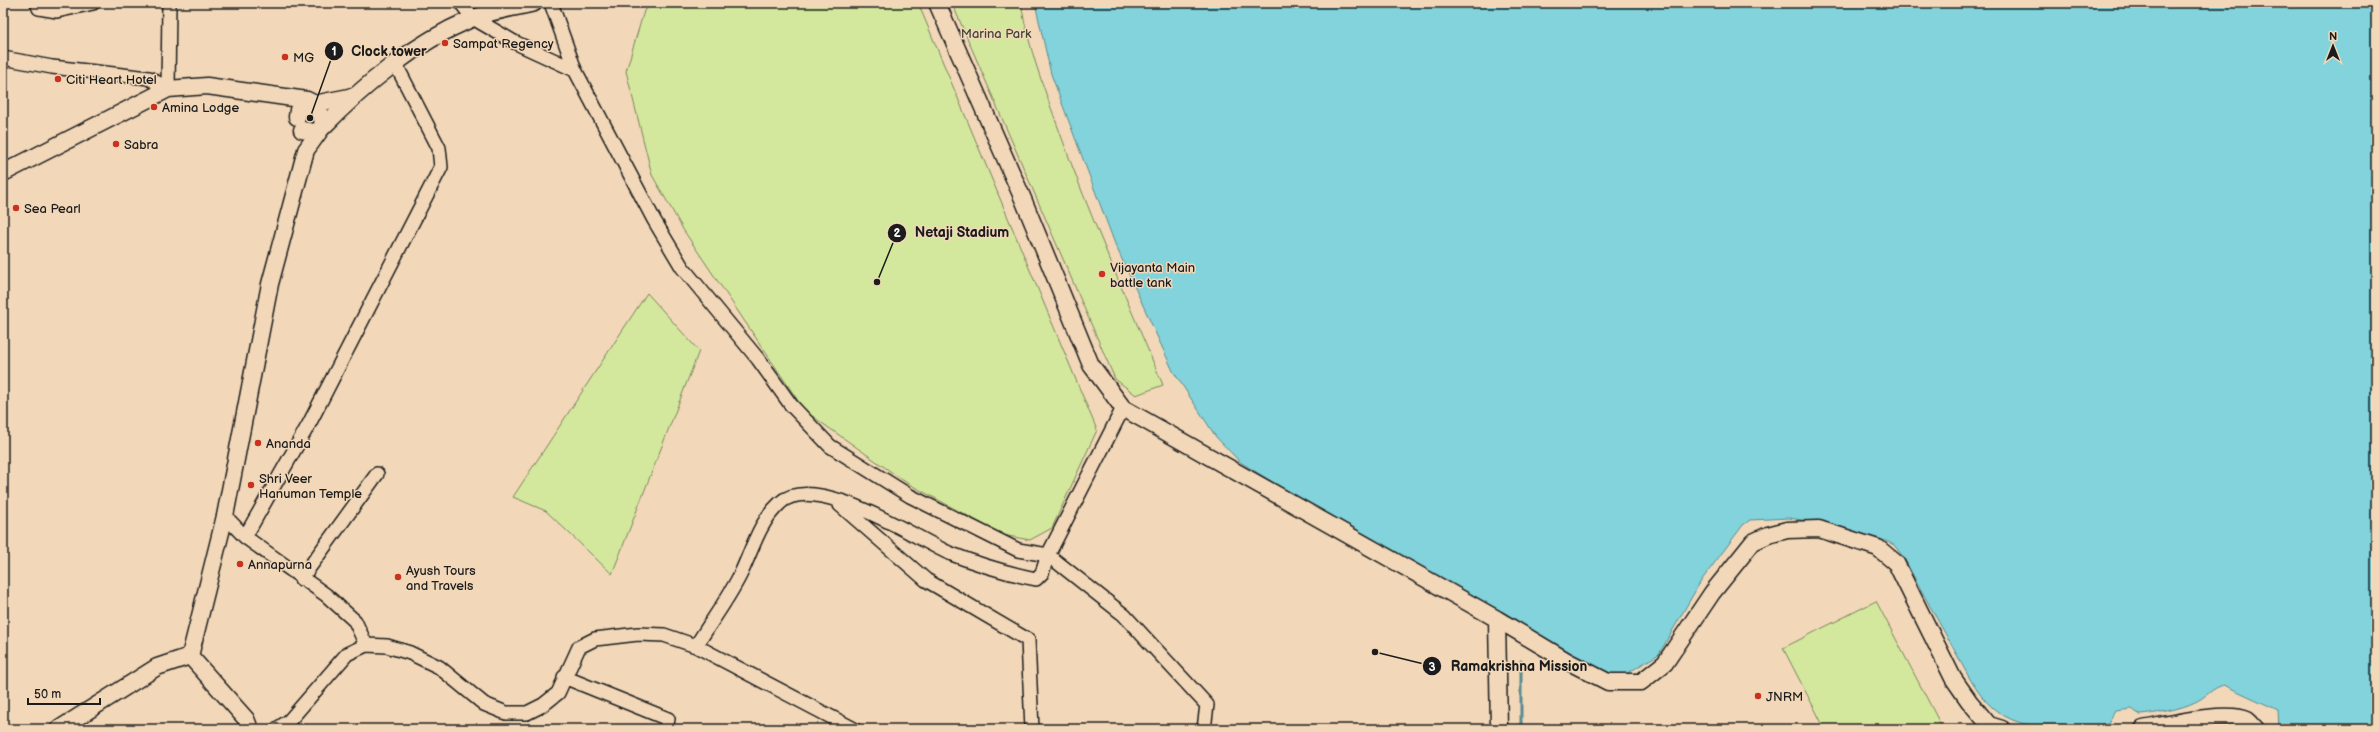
<svg xmlns="http://www.w3.org/2000/svg" width="2379" height="732" viewBox="0 0 2379 732" font-family="'Balsamiq Sans',sans-serif">
<style>
.green{fill:#d3e89d;stroke:#78825c}
.water{fill:#82d3db;stroke:#598a8f}
.lines{fill:none;stroke-linecap:round;stroke-linejoin:round}
.stream{stroke:#598a8f;stroke-width:3}
.minor-casing{stroke:#1c1c1c;stroke-width:16}
.major-casing{stroke:#1c1c1c;stroke-width:19}
.minor{stroke:#f2d8b9;stroke-width:13}
.major{stroke:#f2d8b9;stroke-width:16}
.poi-dot{fill:#c8321e;stroke:#f2d8b9;stroke-width:1.5}
.labels{text-anchor:middle;stroke-width:3;stroke-linejoin:round;paint-order:stroke}
.park-label{font-size:13px;fill:#414536;stroke:#f2d8b9}
.poi-label{font-size:13px;fill:#1c1c1c;stroke:#f2d8b9;text-anchor:start}
.leader{fill:none;stroke:#1c1c1c;stroke-width:1.5}
.callout-dot{fill:#1c1c1c;stroke:#f2d8b9;stroke-width:1.5}
.mark-label{font-size:12px;text-anchor:middle;font-weight:bold;fill:#fff}
.callout-label{font-size:14px;text-anchor:middle;font-weight:bold;fill:#1c1c1c;stroke:#f2d8b9;stroke-width:3;stroke-linejoin:round;paint-order:stroke}
</style>
<rect width="100%" height="100%" fill="#f2d8b9"/>
<filter id="ink" filterUnits="userSpaceOnUse"><feTurbulence type="fractalNoise" baseFrequency=".025" numOctaves="2"/><feDisplacementMap in="SourceGraphic" scale="8" xChannelSelector="R" yChannelSelector="G"/><feConvolveMatrix kernelMatrix="1 2 1 2 8 2 1 2 1" color-interpolation-filters="sRGB"/></filter>
<g filter="url(#ink)">
<path class="green" d="M654 3H918L1097 430 1052 528 1030 540 1003 535 907 483 805 411 684 231 652 175 626 71 644 11Z
M952 3H1021C1028 47 1044 88 1059 130 1090 217 1127 300 1163 385L1136 395 1115 379Z
M647 293 699 351 612 574 546 511 513 497Z
M1876 601 1943 729H1825L1783 648Z"/>
<path class="water" d="M1035 3H2376V729H2279L2278 710 2224 685C2213 687 2205 698 2195 702 2182 709 2154 714 2140 715L2132 709 2115 711 2108 723C2085 729 2062 731 2038 727 1984 718 1975 687 1951 644 1935 615 1919 587 1904 558L1894 545 1886 541 1827 524 1789 518 1750 520 1743 525 1701 581 1659 654 1626 674H1610L1541 638 1287 491 1240 462 1216 437 1173 371 1115 244 1051 74Z"/>
<g class="lines">
<path class="stream" d="M1521 729V661"/>
<g class="minor-casing">
<path id="minor" d="M37 3 39 8 57 11 93 3
M461 3 473 18 514 42 575 70
M551 3 575 70 654 220 682 267 758 359 791 405 830 446 910 496 1018 550 1048 555 1123 408
M3 58 52 67 149 78 168 89
M168 89 169 3
M840 505 926 580 1028 640 1032 729
M225 516 245 537 326 595 355 621 366 645 387 646 410 653 439 667 484 704 506 713H527L543 705 558 693 579 647 595 639 638 634 664 635 696 646C711 621 730 597 742 571 753 547 760 521 780 503 814 471 914 537 949 553 977 564 1007 573 1036 579L1042 573 1048 555 1124 615 1207 705 1204 729
M245 537 309 424 441 167 439 148 395 63
M301 579 377 474
M696 646 854 729
M564 677 668 719 666 729
M277 729 289 721 347 654 366 645"/>
</g>
<g class="major-casing">
<path id="major" d="M937 3 1023 199 1091 365 1123 408 1497 619 1567 661 1608 682H1641L1665 663 1712 593 1753 542 1768 535 1787 530 1819 529 1878 548 1896 563 1953 678 1969 701 1989 725 2002 729
M297 117 298 110C312 102 335 101 352 96
M302 130 314 132 321 129C365 84 413 44 471 19 490 11 514 8 534 3
M3 173 168 89 207 86 307 100 315 104 323 121 321 129 306 150 270 284 225 516 190 656 157 667 59 729
M1497 619 1499 729
M190 656 246 719 250 729
M2143 729C2166 725 2227 710 2247 720 2250 722 2253 726 2256 729"/>
</g>
<use href="#minor" class="minor"/>
<use href="#major" class="major"/>
</g>
</g>
<g class="poi-dot">
<circle cx="445" cy="43" r="4"/>
<circle cx="285" cy="57" r="4"/>
<circle cx="58" cy="79" r="4"/>
<circle cx="154" cy="107" r="4"/>
<circle cx="116" cy="144" r="4"/>
<circle cx="16" cy="208" r="4"/>
<circle cx="1102" cy="274" r="4"/>
<circle cx="258" cy="443" r="4"/>
<circle cx="251" cy="485" r="4"/>
<circle cx="240" cy="564" r="4"/>
<circle cx="398" cy="577" r="4"/>
<circle cx="1758" cy="696" r="4"/>
</g>
<g class="labels">
<g class="park-label">
<text x="996" y="38">Marina Park</text>
</g>
<g class="poi-label">
<text x="453" y="48">Sampat Regency</text>
<text x="293" y="62">MG</text>
<text x="66" y="84">Citi Heart Hotel</text>
<text x="162" y="112">Amina Lodge</text>
<text x="124" y="149">Sabra</text>
<text x="24" y="213">Sea Pearl</text>
<text x="1110" y="272">Vijayanta Main<tspan x="1110" dy="15">battle tank</tspan></text>
<text x="266" y="448">Ananda</text>
<text x="259" y="483">Shri Veer<tspan x="259" dy="15">Hanuman Temple</tspan></text>
<text x="248" y="569">Annapurna</text>
<text x="406" y="575">Ayush Tours<tspan x="406" dy="15">and Travels</tspan></text>
<text x="1766" y="701">JNRM</text>
</g>
</g>
<path class="leader" d="M310 118L334 51M877 282L897 233M1375 652L1432 666"/>
<g class="callout-dot">
<circle cx="310" cy="118" r="4"/>
<circle cx="877" cy="282" r="4"/>
<circle cx="1375" cy="652" r="4"/>
<circle cx="334" cy="51" r="10"/>
<circle cx="897" cy="233" r="10"/>
<circle cx="1432" cy="666" r="10"/>
</g>
<g class="mark-label">
<text x="334" y="55">1</text>
<text x="897" y="237">2</text>
<text x="1432" y="671">3</text>
</g>
<g class="callout-label">
<text x="389" y="56">Clock tower</text>
<text x="962" y="237">Netaji Stadium</text>
<text x="1519" y="671">Ramakrishna Mission</text>
</g>
<rect width="2379" height="732" fill="none" stroke="#f2d8b9" stroke-width="16"/>
<rect x="8" y="8" width="2363" height="716" fill="none" stroke="#1c1c1c" stroke-width="1.5" filter="url(#ink)"/>
<g transform="translate(2333 46)" stroke="#f2d8b9" stroke-width="3" paint-order="stroke">
<path d="M0-3L7 15L0 10L-7 15Z" fill="#1c1c1c"/>
<text y="-6" font-size="11" font-weight="bold" text-anchor="middle" fill="#1c1c1c">N</text>
</g>
<path d="M28 698v6h72v-6" fill="none" stroke="#1c1c1c" stroke-width="2"/>
<text x="34" y="698" font-size="12" fill="#1c1c1c" stroke="#f2d8b9" stroke-width="3" paint-order="stroke">50 m</text>
</svg>
